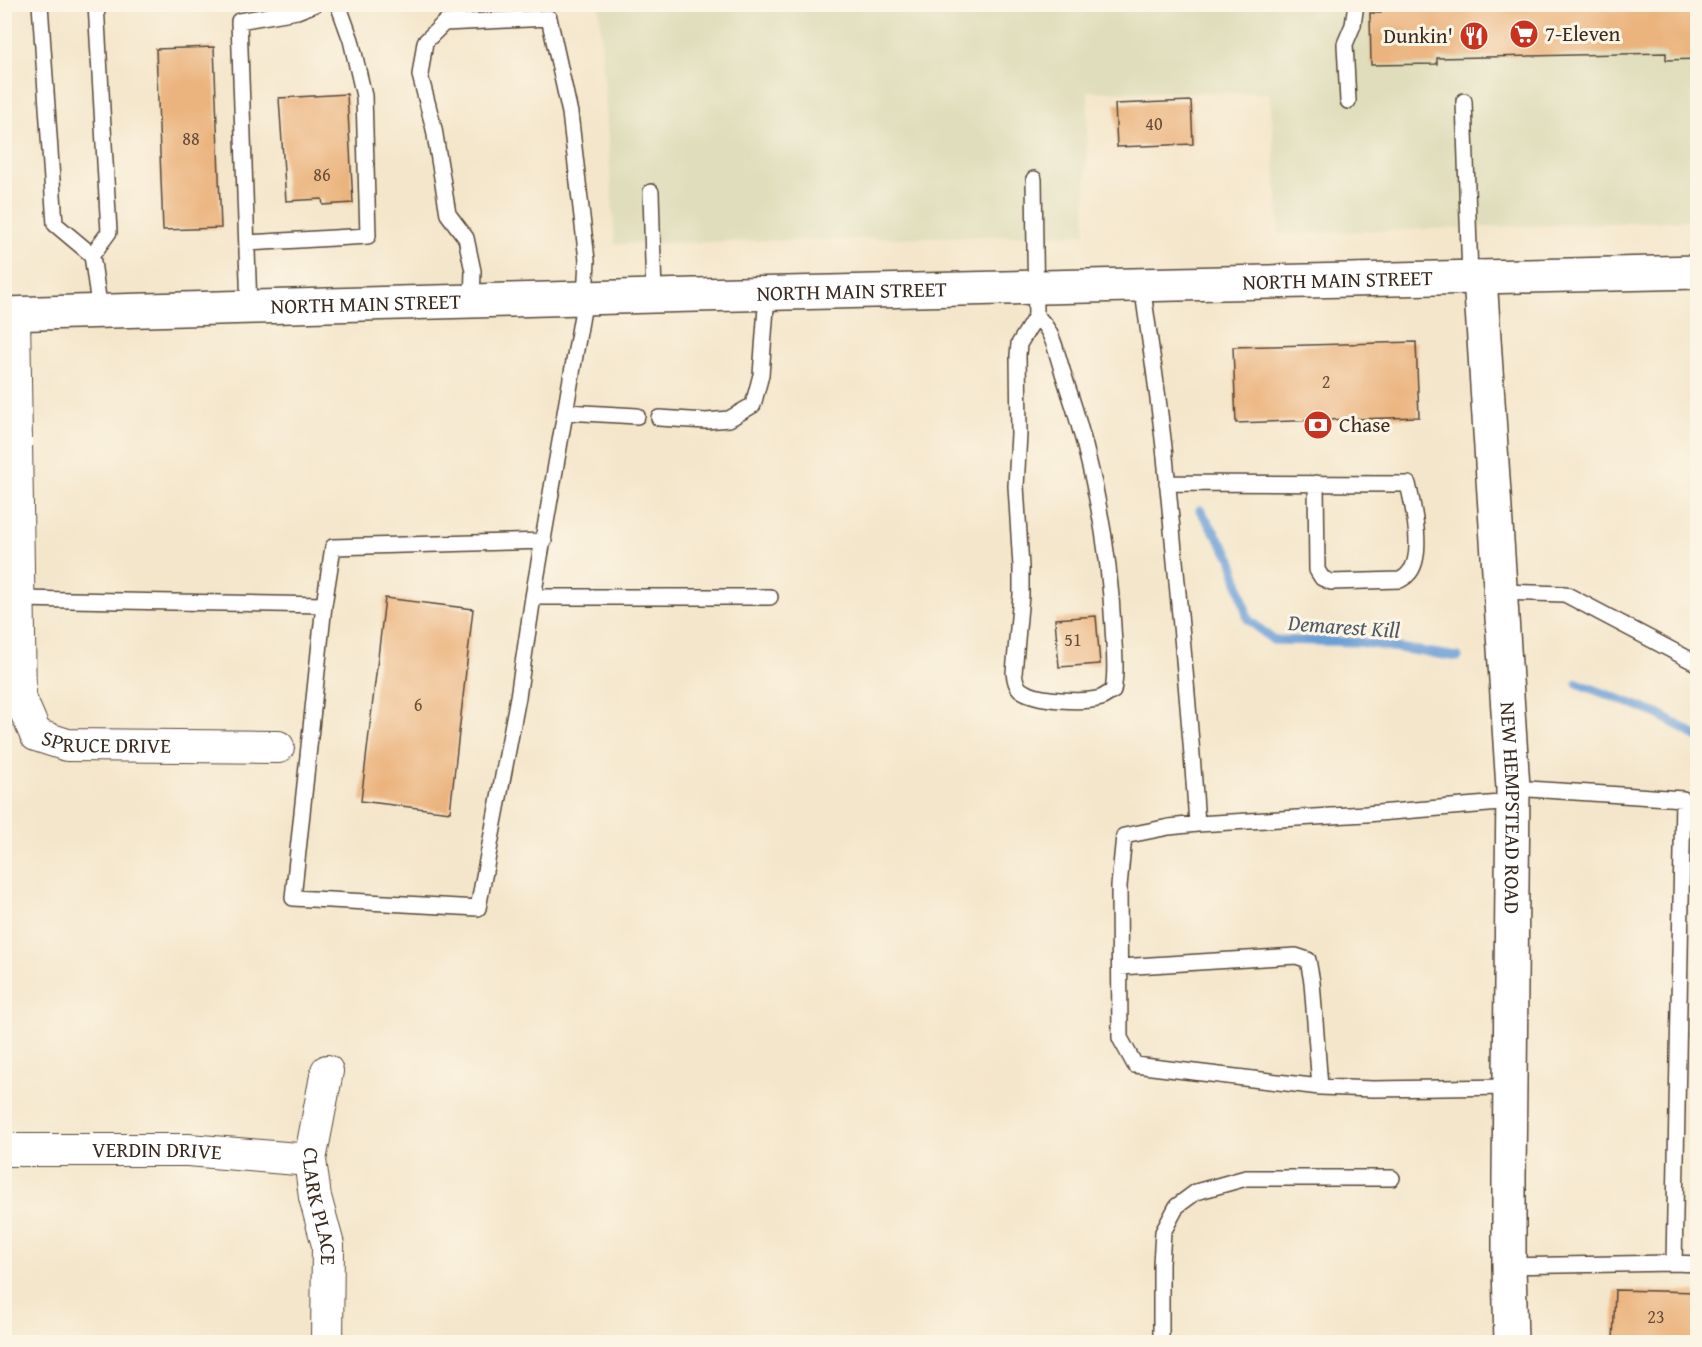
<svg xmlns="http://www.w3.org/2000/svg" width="1702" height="1347" viewBox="0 0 1702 1347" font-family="'Gentium Book Plus',serif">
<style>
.built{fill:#dfddbb}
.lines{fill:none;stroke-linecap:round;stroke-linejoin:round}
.stream{stroke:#6b9fd7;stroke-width:9}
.building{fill:#ebb47e}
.service-casing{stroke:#574638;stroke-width:18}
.minor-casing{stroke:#574638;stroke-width:34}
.tertiary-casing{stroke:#574638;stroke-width:36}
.service{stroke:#fff;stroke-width:15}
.minor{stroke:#fff;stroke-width:32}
.tertiary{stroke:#fff;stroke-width:33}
.labels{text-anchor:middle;stroke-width:6;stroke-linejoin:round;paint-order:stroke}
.number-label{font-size:18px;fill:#674c36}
.poi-label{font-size:21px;fill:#3b2a1e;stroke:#fcf5e5;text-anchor:start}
.street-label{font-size:21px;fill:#3b2a1e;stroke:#fcf5e5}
.water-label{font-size:22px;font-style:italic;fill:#4e5968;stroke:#fcf5e5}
</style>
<rect width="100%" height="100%" fill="#fcf5e5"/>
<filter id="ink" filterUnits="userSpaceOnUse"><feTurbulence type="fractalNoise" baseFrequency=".0167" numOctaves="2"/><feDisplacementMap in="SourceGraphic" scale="12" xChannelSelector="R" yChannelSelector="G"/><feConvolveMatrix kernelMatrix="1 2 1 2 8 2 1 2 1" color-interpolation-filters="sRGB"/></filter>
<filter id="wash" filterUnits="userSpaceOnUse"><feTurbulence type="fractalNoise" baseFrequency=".008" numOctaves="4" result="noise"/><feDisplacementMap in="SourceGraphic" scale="24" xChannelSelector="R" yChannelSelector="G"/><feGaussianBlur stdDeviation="1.35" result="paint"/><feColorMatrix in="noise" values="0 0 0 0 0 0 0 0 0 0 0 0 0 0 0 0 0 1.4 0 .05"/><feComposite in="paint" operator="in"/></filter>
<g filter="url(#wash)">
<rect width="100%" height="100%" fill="#f4e6cb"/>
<path class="built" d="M599 5H1697V220L1280 234 1270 93 1088 91 1085 234 615 244Z"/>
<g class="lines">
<path class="stream" d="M1200 510 1232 559 1248 619 1273 640 1359 642 1458 657
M1577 683 1658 714 1698 737"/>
</g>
<g id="blocks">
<path class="building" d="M1381 5H1698V59L1666 60V53L1437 58V64L1371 65 1370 13H1381Z
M214 47 221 228 163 230 156 49Z
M347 94 353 203 323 205 322 199 286 201 279 98Z
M1191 101 1193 144 1117 147 1115 104Z
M1416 342 1419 417 1236 423 1233 347Z
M385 598 473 609 450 812 361 801Z
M1096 616 1100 664 1059 667 1055 619Z
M1615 1290 1698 1292V1342H1613Z"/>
</g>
</g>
<g filter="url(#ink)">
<use href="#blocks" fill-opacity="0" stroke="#574638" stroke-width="1.5"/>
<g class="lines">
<g class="service-casing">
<path id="service" d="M40 4 55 224 92 255 100 312
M1348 101 1345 44 1353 25 1356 4
M1464 101 1470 277
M1034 179 1036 316 1019 344 1018 355 1019 434 1016 486 1021 567V595L1014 673C1015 679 1016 686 1021 690 1036 701 1084 703 1101 698 1105 696 1109 693 1113 691 1117 670 1114 648 1113 627 1109 540 1091 455 1063 373 1056 352 1053 330 1036 316
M651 192 654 296
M247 243 368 236 364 96 351 40 338 4
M92 255 109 232 96 4
M1142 285C1150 342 1159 399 1165 457 1177 579 1189 702 1197 824
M472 302 473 271 466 238 448 214 434 129 420 75 425 42 444 23 549 18 570 113 587 260 585 298 533 597 518 697 478 908 293 898 324 605 333 547 544 541
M249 308 239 21 297 11 315 4
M566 412 637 416
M659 418 706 421 729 419 753 405 761 375 767 294
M1167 483 1408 484C1413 505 1425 558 1408 574 1406 577 1403 578 1400 580L1331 582 1322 578 1317 570 1316 483
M1500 592 1565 594 1698 664
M533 597H770
M19 599 324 605
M1120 967 1296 956 1308 960 1312 982 1320 1087
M1510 1087 1373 1089 1320 1087 1135 1065 1120 1038 1119 886 1124 836 1169 827 1197 824 1366 814 1513 802
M1674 1263 1698 1264
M1509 1266 1674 1263 1683 799 1513 788
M1161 1342V1264L1163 1232 1177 1206 1196 1192 1246 1178H1392"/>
</g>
<g class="minor-casing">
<g id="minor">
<path id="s1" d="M14 314 20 698 36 735 67 745 278 747"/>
<path id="s2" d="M327 1071 310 1160 315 1197 328 1245 327 1342"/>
<path id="s3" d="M4 1150H188L310 1160"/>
</g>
</g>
<g class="tertiary-casing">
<g id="tertiary">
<path id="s4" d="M1480 277 1513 788 1509 1176V1266L1511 1342"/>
<path id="s5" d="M4 314 654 296 1698 272"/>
</g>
</g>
<use href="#service" class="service"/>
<use href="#minor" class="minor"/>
<use href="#tertiary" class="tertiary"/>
</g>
</g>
<defs>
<g id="supermarket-disc" transform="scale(1.5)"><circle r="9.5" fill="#c8321e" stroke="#fcf5e5"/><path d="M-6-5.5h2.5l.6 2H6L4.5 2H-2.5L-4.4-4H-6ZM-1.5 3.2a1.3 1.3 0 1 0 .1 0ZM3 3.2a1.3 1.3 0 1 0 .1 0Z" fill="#fff"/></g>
<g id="restaurant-disc" transform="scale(1.5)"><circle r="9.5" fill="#c8321e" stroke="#fcf5e5"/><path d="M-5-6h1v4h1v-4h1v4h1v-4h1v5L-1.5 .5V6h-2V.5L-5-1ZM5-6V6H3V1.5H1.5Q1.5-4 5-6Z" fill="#fff"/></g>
<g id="bank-disc" transform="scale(1.5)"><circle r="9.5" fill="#c8321e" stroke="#fcf5e5"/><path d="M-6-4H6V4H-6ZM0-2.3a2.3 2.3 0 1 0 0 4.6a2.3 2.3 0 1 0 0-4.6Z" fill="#fff"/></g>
</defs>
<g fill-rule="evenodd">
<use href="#supermarket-disc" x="1524" y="34"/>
<use href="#restaurant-disc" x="1474" y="36"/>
<use href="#bank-disc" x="1318" y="425"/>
</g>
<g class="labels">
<g class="number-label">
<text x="1154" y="130">40</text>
<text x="191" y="145">88</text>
<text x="322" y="181">86</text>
<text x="1326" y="388">2</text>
<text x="1073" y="646">51</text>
<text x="418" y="711">6</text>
<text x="1656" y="1323">23</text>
</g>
<g class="poi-label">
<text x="1545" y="41">7-Eleven</text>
<text x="1453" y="43" text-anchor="end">Dunkin'</text>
<text x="1339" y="432">Chase</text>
</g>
<g class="street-label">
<text dy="7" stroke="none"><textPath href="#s5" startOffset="1334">NORTH MAIN STREET</textPath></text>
<text dy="7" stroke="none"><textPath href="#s5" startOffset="848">NORTH MAIN STREET</textPath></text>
<text dy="7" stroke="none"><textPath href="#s5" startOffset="362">NORTH MAIN STREET</textPath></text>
<text dy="7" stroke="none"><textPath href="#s1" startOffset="496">SPRUCE DRIVE</textPath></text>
<text dy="7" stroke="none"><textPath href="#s4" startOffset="532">NEW HEMPSTEAD ROAD</textPath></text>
<text dy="7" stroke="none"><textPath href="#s3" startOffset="153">VERDIN DRIVE</textPath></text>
<text dy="7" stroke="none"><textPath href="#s2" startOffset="138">CLARK PLACE</textPath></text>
</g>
<g class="water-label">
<text transform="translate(1344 626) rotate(4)" y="8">Demarest Kill</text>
</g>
</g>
<rect width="1702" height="1347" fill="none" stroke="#fcf5e5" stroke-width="24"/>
</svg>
